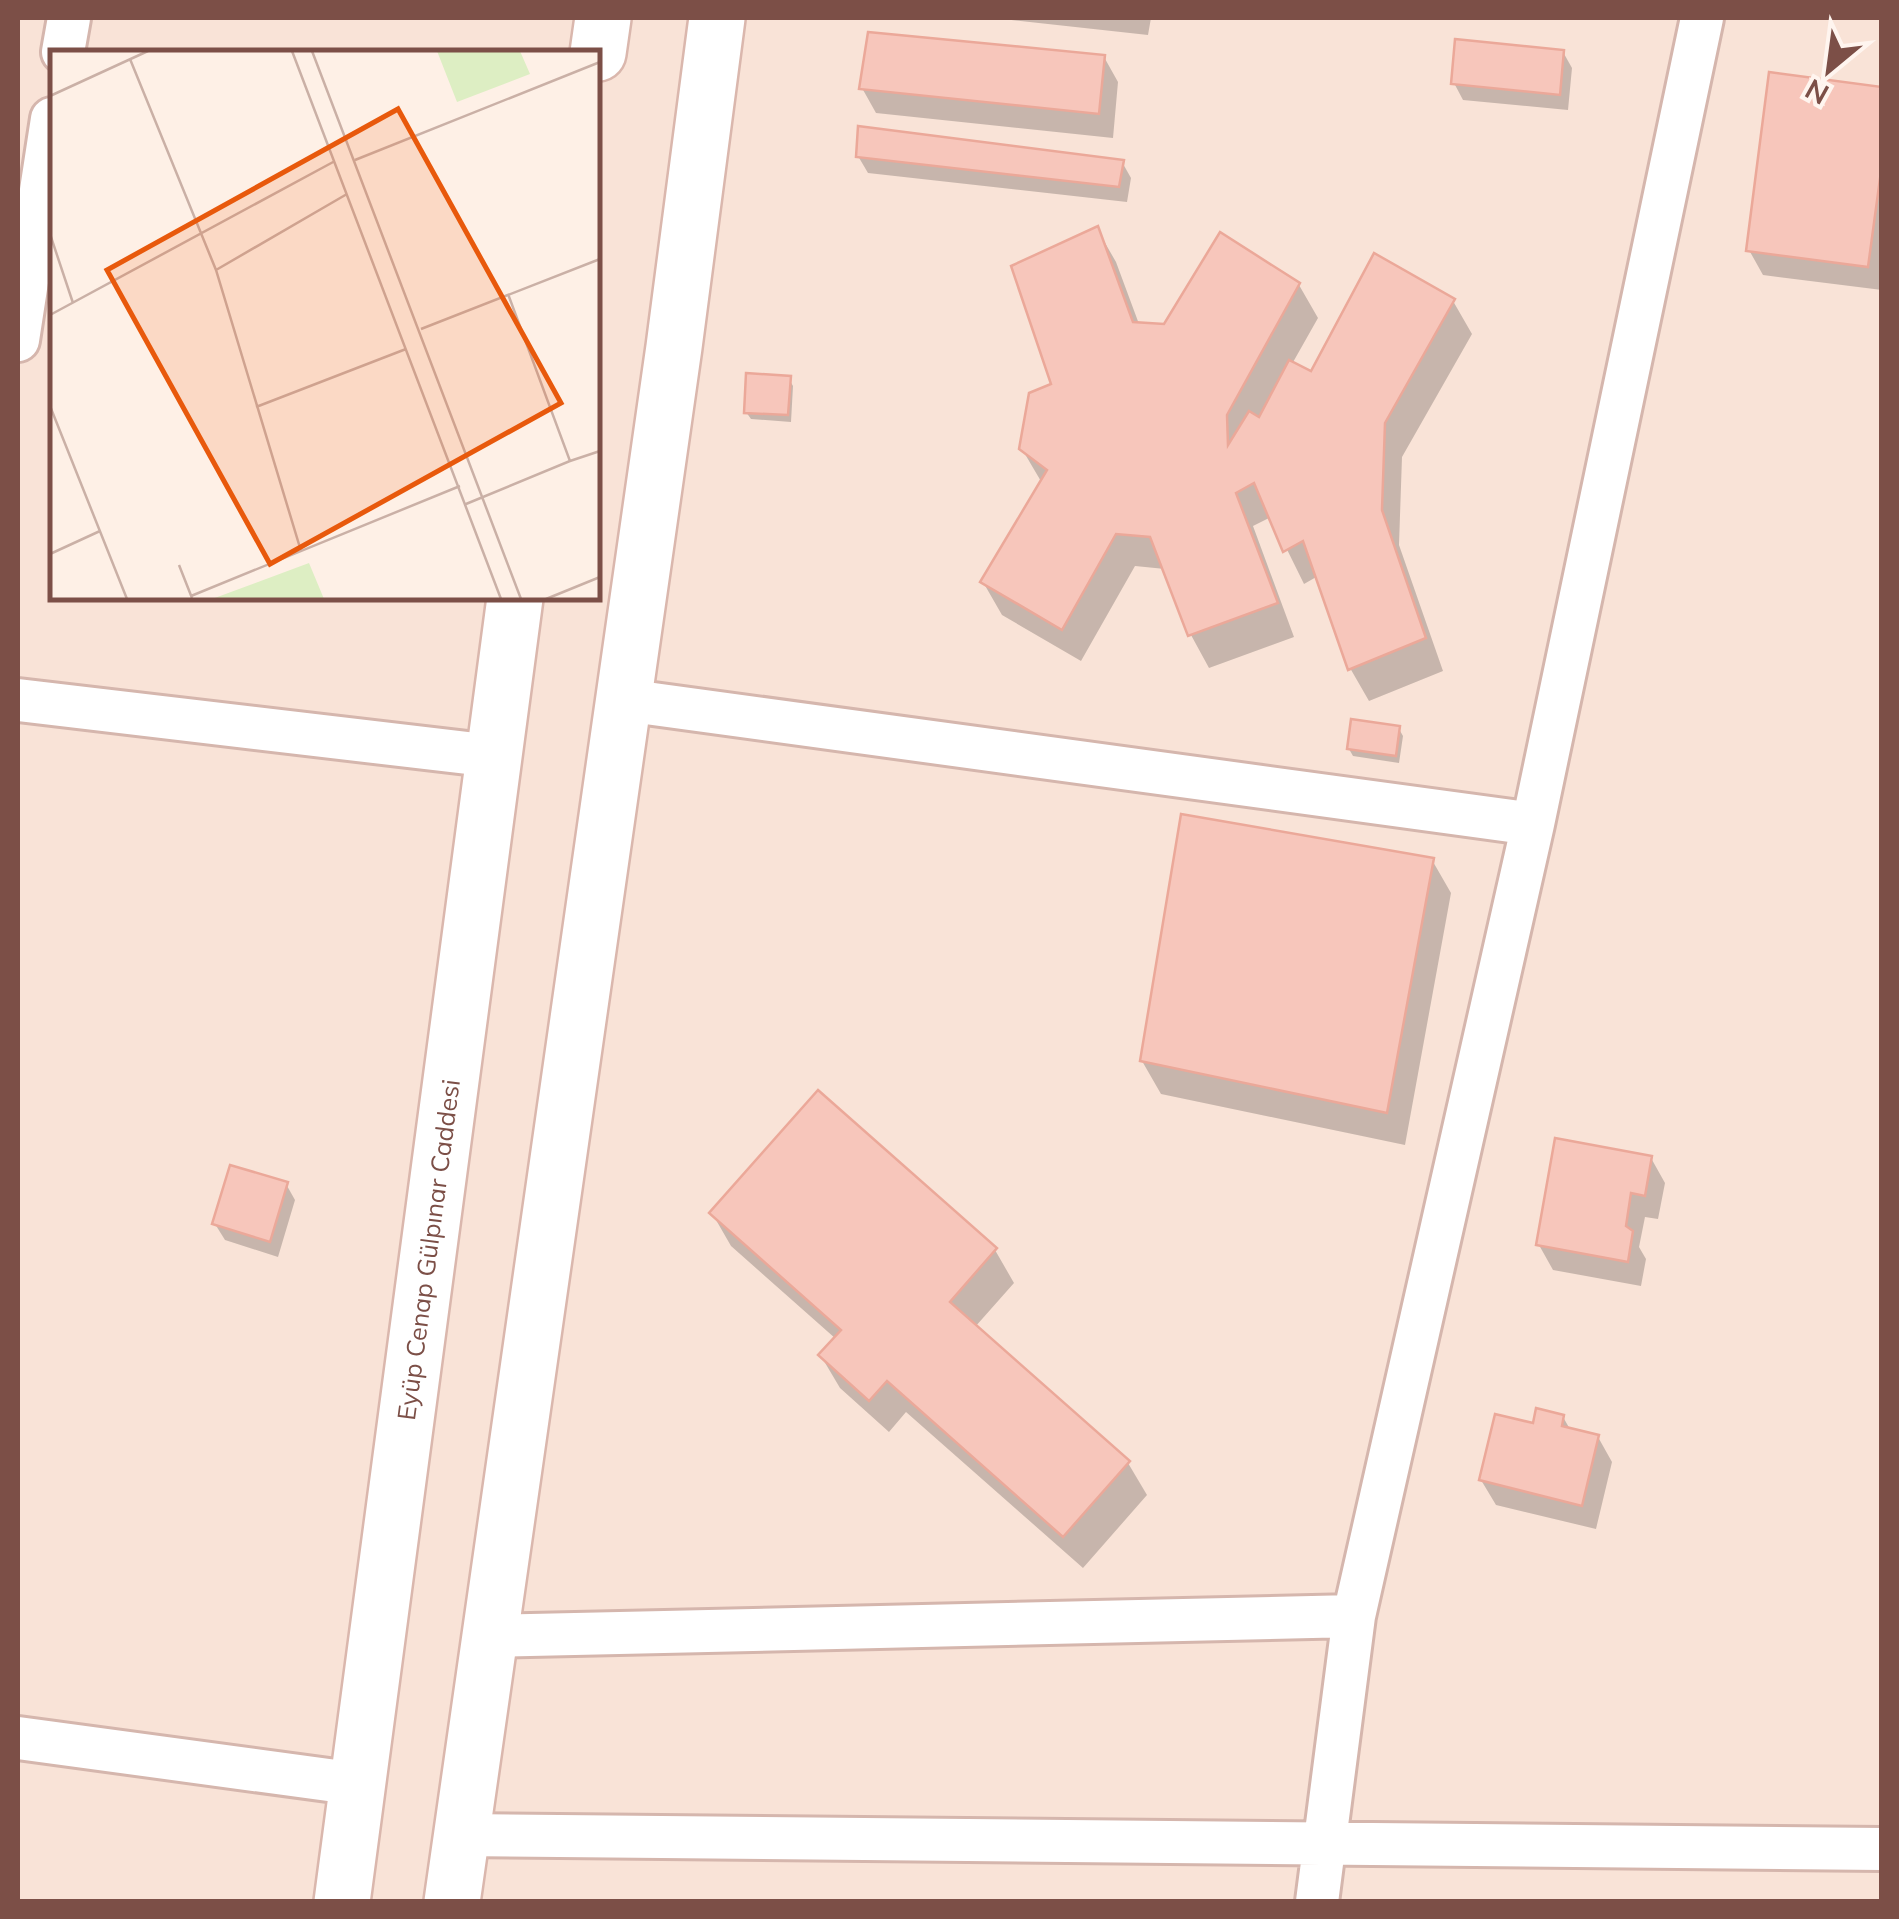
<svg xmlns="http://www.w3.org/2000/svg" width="1899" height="1919" viewBox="0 0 1899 1919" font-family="Mulish,sans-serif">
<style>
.residential{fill:#f9e3d7;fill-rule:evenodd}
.shadow{fill:#0003}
.building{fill:#f7c6bb;stroke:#eba899;stroke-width:2.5}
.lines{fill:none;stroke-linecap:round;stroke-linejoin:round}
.minor-casing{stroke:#d5b6ad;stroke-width:48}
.secondary-casing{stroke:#dab7ad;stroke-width:60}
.minor{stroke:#fff;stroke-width:42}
.secondary{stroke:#fff;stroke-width:55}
.labels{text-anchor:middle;stroke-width:10;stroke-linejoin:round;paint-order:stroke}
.street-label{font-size:25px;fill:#7c4f47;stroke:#fff5ef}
.inset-road{fill:none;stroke:#cab0a6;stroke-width:2.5}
.view{fill:#e8590c;fill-opacity:0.15;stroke:#e8590c;stroke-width:5}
.inset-edge{fill:none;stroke:#7c4f47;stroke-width:5}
</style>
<rect width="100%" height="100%" fill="#fef0e6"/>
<path class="residential" d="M18 18H1881V1901H18ZM52 52H598V598H52Z"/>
<path class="shadow" d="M994 18H1151L1148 35Z
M1563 52 1572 68 1568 110 1463 100 1454 83Z
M1104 57 1118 82 1113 138 876 113 862 88Z
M1882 90V290L1763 275 1749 250Z
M858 156 1122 162 1131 178 1127 202 868 173Z
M1097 229 1116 262 1139 324 1166 327 1299 285 1318 318 1292 364 1312 374 1453 301 1472 334 1402 457 1399 545 1443 671 1369 701 1350 668 1318 576 1304 584 1271 517 1253 526 1294 637 1209 668 1191 635 1165 569 1135 566 1081 661 1002 615 983 582 1042 483 1022 449 1055 386Z
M789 379 793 386 791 422 751 419 746 412Z
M1399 729 1403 736 1399 763 1353 756 1349 749Z
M1432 860 1451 893 1405 1145 1161 1094 1142 1061Z
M818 1094 995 1250 1014 1283 975 1327 1128 1463 1147 1495 1083 1568 906 1412 889 1432 840 1388 821 1356 836 1339 731 1246 712 1213Z
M1651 1158 1665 1183 1658 1219 1645 1217 1639 1247 1646 1259 1641 1286 1553 1270 1539 1245Z
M286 1184 295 1200 278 1257 225 1240 215 1224Z
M1563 1417 1571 1431 1598 1437 1612 1462 1596 1529 1496 1505 1481 1480 1535 1426Z"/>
<path class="building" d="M868 32 1105 55 1099 114 859 89Z
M1455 39 1564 50 1560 95 1451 84Z
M1769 72 1882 87V164L1868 267 1746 251Z
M858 126 1124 160 1119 187 856 157Z
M1098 226 1133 322 1164 324 1220 232 1300 283 1227 415 1228 445 1249 411 1259 417 1289 360 1311 371 1374 253 1455 299 1385 423 1382 510 1426 638 1348 670 1303 541 1283 552 1254 483 1236 493 1278 603 1188 636 1150 537 1116 534 1062 630 980 582 1047 470 1019 449 1029 393 1051 384 1011 266Z
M746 373 791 376 788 415 744 413Z
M1351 719 1400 726 1396 756 1347 749Z
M1181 814 1434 858 1387 1113 1140 1061Z
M818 1090 997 1248 950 1302 1130 1461 1063 1537 887 1381 869 1401 818 1355 841 1330 709 1213Z
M1555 1138 1652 1156 1645 1196 1631 1193 1626 1226 1633 1231 1628 1262 1536 1245Z
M230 1165 288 1182 270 1242 212 1224Z
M1536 1408 1564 1415 1562 1426 1599 1435 1582 1506 1479 1480 1495 1414 1533 1423Z"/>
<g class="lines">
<g class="minor-casing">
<path id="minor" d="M63 52 69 18
M18 340 52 119
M18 700 493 756
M624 700 1533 824
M490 1636 1354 1616
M18 1738 358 1784
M461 1835 1882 1849
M1317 1902 1354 1616 1533 824 1702 18"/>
</g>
<g class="secondary-casing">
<g id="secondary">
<path d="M598 53 603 18"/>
<path id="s1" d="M342 1902 515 598"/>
<path d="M452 1902 674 347 717 18"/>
</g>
</g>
<use href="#minor" class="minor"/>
<use href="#secondary" class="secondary"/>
</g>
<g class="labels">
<g class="street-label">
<text dy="9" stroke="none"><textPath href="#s1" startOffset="658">Eyüp Cenap Gülpınar Caddesi</textPath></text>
</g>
</g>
<g transform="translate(50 50)">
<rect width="550" height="550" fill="#fef0e6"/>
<path d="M387 1H470L480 24 407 52ZM259 513 274 549H162Z" fill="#ddeec3"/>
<path class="inset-road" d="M242 1 451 549M262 1 471 549M80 9 166 220 251 501M0 46 98 1M305 110 550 12M0 184 23 253M166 220 297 144M0 265 285 111M371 279 550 209M0 356 77 549M206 357 356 299M520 411 550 401M416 454 520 411 458 244M0 504 50 481M129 515 142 548M141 546 410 436M496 549 550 527"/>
<path class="view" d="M348 59 511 353 220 514 57 220Z"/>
<rect width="550" height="550" class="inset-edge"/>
</g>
<rect width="1899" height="1919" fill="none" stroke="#7c4f47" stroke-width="40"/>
<g transform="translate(1829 70) rotate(209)" stroke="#fff5ef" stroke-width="8" paint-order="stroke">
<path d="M0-8L18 38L0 25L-18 38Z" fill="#7c4f47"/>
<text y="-15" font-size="28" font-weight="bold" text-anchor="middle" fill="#7c4f47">N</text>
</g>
</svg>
